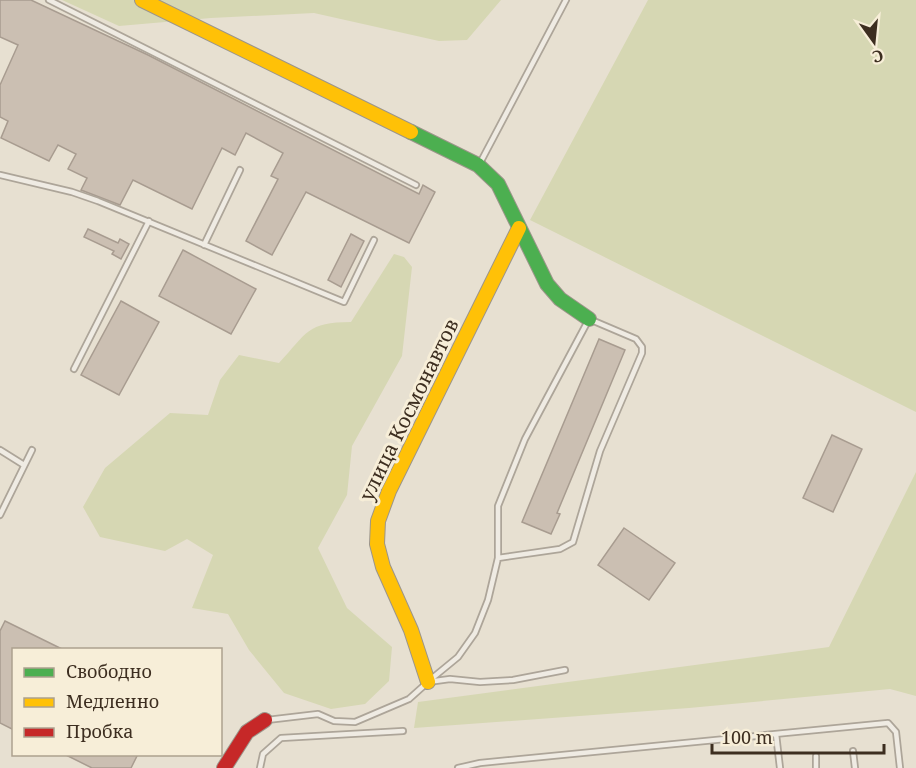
<svg xmlns="http://www.w3.org/2000/svg" width="916" height="768" viewBox="0 0 916 768" font-family="'Noto Serif',serif">
<style>
.green{fill:#d6d7b3}
.building{fill:#cbbfb2;stroke:#a89c90;stroke-width:1.5}
.lines{fill:none;stroke-linecap:round;stroke-linejoin:round}
.lane-casing{stroke:#ada599;stroke-width:8}
.fast-casing{stroke:#9c958a;stroke-width:16}
.slow-casing{stroke:#9c958a;stroke-width:16}
.jam-casing{stroke:#9c958a;stroke-width:16}
.lane{stroke:#efebe3;stroke-width:4.5}
.fast{stroke:#4caf50;stroke-width:14}
.slow{stroke:#ffc107;stroke-width:14}
.jam{stroke:#c62828;stroke-width:14}
.labels{text-anchor:middle;stroke-width:6;stroke-linejoin:round;paint-order:stroke}
.street-label{font-size:20px;fill:#3d2e20;stroke:#f7eed8}
</style>
<rect width="100%" height="100%" fill="#e7e0d1"/>
<path class="green" d="M62 0H501L467 40 439 41 314 13 211 18 119 26Z
M648 0H916V412L530 220Z
M394 254 404 257 412 267 402 356 352 446 347 495 318 548 347 608 392 647 389 681 365 704 331 709 284 693 249 650 228 614 192 608 213 555 187 539 165 551 100 537 83 507 105 468 170 413 208 415 220 380 239 355 279 363C307 333 307 322 351 322Z
M916 472V696L890 689 689 708 414 728 418 702 829 647Z"/>
<path class="building" d="M0 0H31L148 55 419 194 423 185 435 192 409 243 306 192 272 255 246 241 278 179 271 176 283 153 246 133 235 155 222 148 192 209 133 180 120 205 81 190 87 178 68 169 76 154 58 145 49 161 1 138 8 121 0 117V85L18 45 0 37Z
M88 229 118 243 120 239 129 244 121 259 112 254 114 251 84 237Z
M351 234 364 241 341 287 328 280Z
M183 250 256 289 231 334 159 296Z
M121 301 159 322 119 395 81 375Z
M599 339 625 350 557 513 560 514 551 534 522 522Z
M832 435 862 449 833 512 803 498Z
M624 528 675 563 649 600 598 565Z
M5 621 64 650H14V730L0 723V631Z
M64 754H138L131 768H92Z"/>
<g class="lines">
<g class="lane-casing">
<path id="lane" d="M49 0 416 185
M479 165 566 0
M0 175 72 192 98 201 344 302 374 240
M204 245 240 170
M74 369 149 221
M0 450 24 465
M0 515 32 450
M430 680 458 657 475 633 488 600 498 558V506L525 439 589 319 636 339 642 347V353L600 451 573 542 560 549 498 558
M267 720 318 714 334 721 355 722 409 699 428 682 450 679 480 682 513 680 565 670
M776 734 780 768
M853 751 855 768
M260 768 263 754 281 738 403 731
M458 768 480 763 888 723 896 732 900 768
M816 768V756"/>
</g>
<g class="fast-casing">
<path id="fast" d="M411 132 478 165 498 184 547 284 560 299 589 319"/>
</g>
<g class="slow-casing">
<path id="slow" d="M142 0 411 132
M428 682 411 630 383 567 377 544 378 521 389 491 519 228"/>
</g>
<g class="jam-casing">
<path id="jam" d="M224 768 247 732 265 720"/>
</g>
<use href="#lane" class="lane"/>
<use href="#fast" class="fast"/>
<use href="#slow" class="slow"/>
<use href="#jam" class="jam"/>
</g>
<g class="labels">
<g class="street-label">
<text transform="translate(409 410) rotate(-64)" y="7">улица Космонавтов</text>
</g>
</g>
<rect x="12" y="648" width="210" height="108" fill="#f7eed8" stroke="#ada18e" stroke-width="1.5"/>
<rect x="24" y="668" width="30" height="9" fill="#4caf50" stroke="#ada18e" stroke-width="1.5"/>
<text x="66" y="678" font-size="18" fill="#3d2e20">Свободно</text>
<rect x="24" y="698" width="30" height="9" fill="#ffc107" stroke="#ada18e" stroke-width="1.5"/>
<text x="66" y="708" font-size="18" fill="#3d2e20">Медленно</text>
<rect x="24" y="728" width="30" height="9" fill="#c62828" stroke="#ada18e" stroke-width="1.5"/>
<text x="66" y="738" font-size="18" fill="#3d2e20">Пробка</text>
<g transform="translate(874 42) rotate(165)" stroke="#f7eed8" stroke-width="4.5" paint-order="stroke">
<path d="M0-4.5L10 22L0 15L-10 22Z" fill="#3d2e20"/>
<text y="-9" font-size="16" font-weight="bold" text-anchor="middle" fill="#3d2e20">С</text>
</g>
<path d="M712 744v9h172v-9" fill="none" stroke="#3d2e20" stroke-width="3"/>
<text x="721" y="744" font-size="18" fill="#3d2e20" stroke="#f7eed8" stroke-width="4.5" paint-order="stroke">100 m</text>
</svg>
